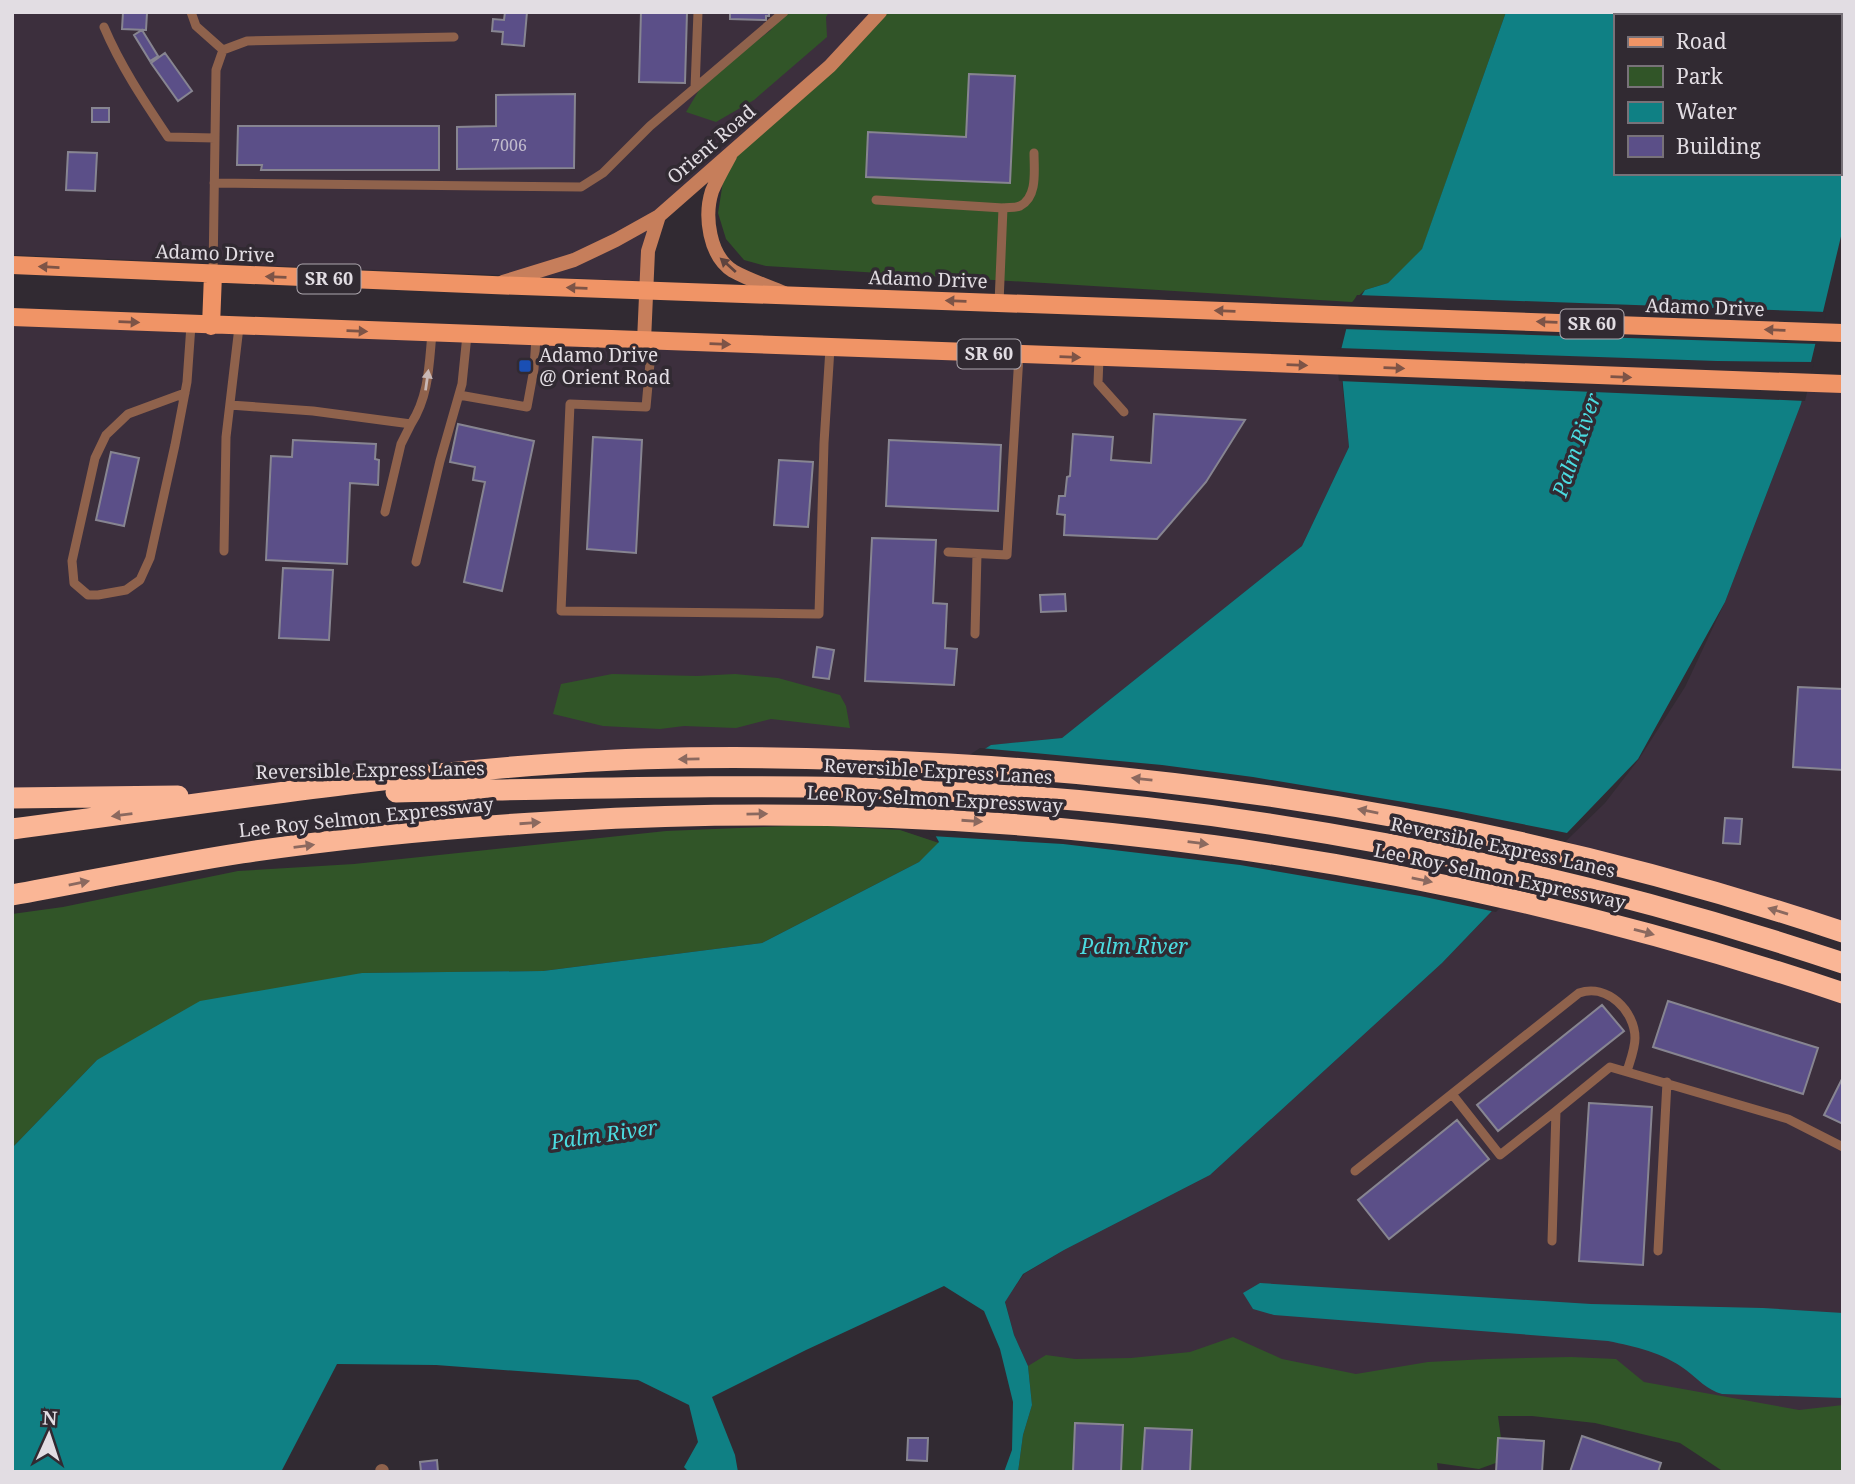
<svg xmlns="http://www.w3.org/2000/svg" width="1855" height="1484" viewBox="0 0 1855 1484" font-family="'Noto Serif',serif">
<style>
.industrial{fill:#3c2f3d}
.green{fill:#315528}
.water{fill:#0f8084;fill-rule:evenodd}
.pier{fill:#312a32}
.building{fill:#5b4f88;stroke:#878591;stroke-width:2}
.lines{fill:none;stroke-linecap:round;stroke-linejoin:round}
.lane{stroke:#8f624c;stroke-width:9}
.street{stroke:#8f624c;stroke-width:14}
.secondary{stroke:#c67e5b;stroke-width:14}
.primary{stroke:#f09466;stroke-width:18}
.highway{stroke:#fab696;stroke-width:21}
.oneway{fill:#5e433e}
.oneway2{fill:#7d5447}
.oneway3{fill:#c9b8b6}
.oneway4{fill:#8b695f}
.transit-dot{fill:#1a4fb4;stroke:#312a32;stroke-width:2.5}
.labels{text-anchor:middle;stroke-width:7;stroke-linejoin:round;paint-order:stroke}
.number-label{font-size:16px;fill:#c0bacc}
.shield{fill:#312a32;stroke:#ada7ae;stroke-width:2}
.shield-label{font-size:18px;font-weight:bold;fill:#e2dde3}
.street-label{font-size:19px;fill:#e2dde3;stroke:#312a32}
.poi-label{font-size:19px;fill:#e2dde3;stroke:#312a32;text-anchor:start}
.water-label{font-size:21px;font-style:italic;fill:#4bdbe0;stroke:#312a32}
</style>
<rect width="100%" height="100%" fill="#312a32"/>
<path class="industrial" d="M12 12H873L833 57 652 223 640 281 12 255Z
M12 319 1341 373 1349 447 1302 546 1062 738 992 745 966 761 767 754 98 806H12Z
M1805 387H1843V924L1608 858 1566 841 1605 803 1639 759 1685 687 1725 602 1801 404Z
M1497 906 1843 992V1468L1585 1397 1227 1421 1028 1366 1014 1335 1005 1301 1024 1274 1064 1250 1210 1175 1442 963Z"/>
<path class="green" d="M777 12H829L826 17 827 37 754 100 716 122 686 112 705 80 771 30Z
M884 12H1506L1422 250 1388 283 1365 290 1352 302 766 266 744 260 726 239 718 213 725 169 739 149Z
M612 674 697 676 735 674 778 678 840 695 846 706 850 728 771 719 736 728 684 726 660 729 603 726 553 714 561 684Z
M813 825 900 830 939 843 919 862 762 943 543 971 362 973 97 1060 12 1148V914L63 907 238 871 354 864 666 831Z
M1233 1337 1282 1359 1356 1374 1428 1362 1487 1359 1571 1357 1616 1359 1644 1382 1799 1410 1843 1405V1472H1724L1680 1443 1595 1423 1532 1416H1498L1504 1460 1479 1469 1437 1463 1438 1472H1018L1023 1435 1032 1405 1028 1366 1046 1355 1075 1359 1131 1358 1190 1352Z"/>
<path class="water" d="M1506 12H1843V228L1801 404 1725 602 1638 759 1442 963 1210 1175 1064 1250 1023 1274 1005 1302 1014 1335 1028 1366 1032 1405 1023 1435 1018 1472H1004L1012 1450 1013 1402 1000 1349 984 1311 944 1286 806 1350 712 1397 735 1455 738 1472H689L684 1467 698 1442 689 1405 638 1380 436 1365 337 1364 281 1472H12V1148L97 1060 200 1001 362 973 543 971 762 943 919 862 939 842 919 806 950 771 991 745 1062 738 1302 546 1349 447 1340 354 1350 314 1365 290 1388 283 1422 249ZM1615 16H1839V173H1615Z
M1260 1283 1591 1304 1763 1308 1843 1313V1398L1722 1394C1707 1390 1698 1379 1686 1370 1662 1352 1636 1347 1608 1341L1274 1315 1253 1309 1243 1293Z"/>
<path class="pier" d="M1357 295 1826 312 1819 344 1342 329 1347 312Z
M1338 348 1717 361 1814 362 1805 401 1339 381 1336 354Z
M980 748 1162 765 1253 777 1446 809 1572 834 1496 912 1420 896 1240 865 1063 844 931 836 916 808V804L948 769Z"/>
<path class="building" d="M123 12H122H153L147 13 146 30 122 29Z
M505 12H527L524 46 502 44 503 32 492 31 493 19 504 20Z
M641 12H687L685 83 639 82Z
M730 12H769V16H766V20L730 19Z
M142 30 158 56 150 61 134 35Z
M165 53 192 91 178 101 151 63Z
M969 74 1015 76 1010 183 866 177 868 132 966 137Z
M575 94 574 168 457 169V127L496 126V95Z
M92 108H109V122H92Z
M238 126H439V170H261L262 165H237Z
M68 152 97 153 95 191 66 190Z
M1154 414 1245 420 1206 482 1157 539 1064 535 1065 515 1057 514 1059 496H1065L1067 477 1070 476 1073 434 1113 437 1111 460 1151 463Z
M458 424 534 441 502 591 464 582 485 482 473 480 475 467 450 462Z
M593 437 642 440 636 553 587 549Z
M293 440 376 444 375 459 379 460 378 485 350 483 347 564 266 560 271 456 292 457Z
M889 440 1001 445 998 511 886 506Z
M111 452 139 458 124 526 96 520Z
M779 460 813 462 808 527 774 525Z
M872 538 936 540 933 603 947 604 945 648 957 649 954 685 865 681Z
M283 568 333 570 329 640 279 638Z
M1065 594 1066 611 1041 612 1040 595Z
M817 647 834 650 829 679 813 677Z
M1798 687 1843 689V770L1793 767Z
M1725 818 1742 819 1740 844 1723 843Z
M1668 1001 1818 1048 1803 1094 1653 1047Z
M1602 1005 1624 1031 1498 1131 1477 1105Z
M1843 1077V1124L1824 1115Z
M1589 1103 1652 1107 1643 1265 1579 1261Z
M1457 1120 1489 1159 1389 1239 1358 1200Z
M1075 1423 1123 1425 1121 1472H1073Z
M1145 1428 1192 1430 1190 1472H1142Z
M1582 1436 1661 1463 1658 1472H1570Z
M908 1438H928L927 1461 907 1460Z
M1498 1438 1544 1441 1542 1472H1496Z
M437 1460 438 1472H418L421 1471 420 1462Z"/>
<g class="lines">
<path class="lane" d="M191 12 196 26 223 50
M104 27C121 67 144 101 168 137L215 138
M695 88 784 12
M214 183 581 187 603 173 650 126 695 88 698 12
M876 200 1003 208 999 303
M1003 208C1007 207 1015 208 1020 206 1038 197 1034 170 1034 153
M213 274 216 70 223 50 247 41 454 37
M652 341 646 407 570 404 561 611 819 614 824 443 830 348
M1099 358 1098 383 1124 412
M185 393 128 414 106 435 95 458 72 561 74 583 88 595H98L126 590 140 580 150 558 175 445 187 382 191 325
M459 395 527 407 534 369 536 337
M230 405 313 411 411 424 401 444 385 512
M411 424C429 396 429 365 432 333
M224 551 226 437 239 327
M948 552 1007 555 1019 355
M416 562 440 461 462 384 467 335
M975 634 977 554
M1452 1094 1500 1155 1556 1111
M1355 1171 1579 993C1607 983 1635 1011 1635 1038 1635 1049 1630 1061 1627 1071
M1552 1241 1556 1111 1610 1067 1788 1119 1843 1147
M1658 1251 1667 1082"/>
<path class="street" d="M382 1472V1471"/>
<path class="secondary" d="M730 156C724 167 717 179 712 191 704 216 709 256 733 271 749 280 768 286 784 293
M503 282 574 260 616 240 659 216
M644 341 648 251 659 216 830 66 880 12"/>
<path class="primary" d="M12 265 492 285 1843 333
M12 317 1843 384
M211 326 213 274"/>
<path class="highway" d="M396 792C572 789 750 783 926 790 1237 804 1548 864 1843 963
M12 798 178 796
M12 829C197 805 381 775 567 763 694 754 822 757 949 764 1253 781 1553 835 1843 932
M12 895C89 881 165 865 242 853 349 837 458 827 566 821 998 795 1433 855 1843 993"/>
</g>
<defs><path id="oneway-solid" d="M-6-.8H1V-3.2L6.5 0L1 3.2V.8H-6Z" transform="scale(1.75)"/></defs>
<use class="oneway" href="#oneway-solid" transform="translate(728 265) rotate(-138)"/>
<g class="oneway2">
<use href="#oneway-solid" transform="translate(49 267) rotate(-177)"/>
<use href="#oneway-solid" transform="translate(276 277) rotate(-178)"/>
<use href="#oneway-solid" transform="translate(577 288) rotate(-178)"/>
<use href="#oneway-solid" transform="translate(956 301) rotate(-178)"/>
<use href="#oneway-solid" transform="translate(1225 311) rotate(-178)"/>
<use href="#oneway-solid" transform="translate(129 322) rotate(2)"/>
<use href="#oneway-solid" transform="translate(1547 322) rotate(-178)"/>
<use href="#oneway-solid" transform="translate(1775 330) rotate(-178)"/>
<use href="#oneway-solid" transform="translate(357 331) rotate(2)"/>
<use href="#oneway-solid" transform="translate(720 344) rotate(2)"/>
<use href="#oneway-solid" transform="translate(1070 357) rotate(2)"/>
<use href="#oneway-solid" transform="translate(1297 365) rotate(2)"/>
<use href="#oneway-solid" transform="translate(1394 368) rotate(2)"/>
<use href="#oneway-solid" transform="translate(1621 377) rotate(2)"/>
</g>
<use class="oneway3" href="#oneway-solid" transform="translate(427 380) rotate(-82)"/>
<g class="oneway4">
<use href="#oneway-solid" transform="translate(689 759) rotate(179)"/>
<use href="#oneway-solid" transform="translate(1142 779) rotate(-174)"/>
<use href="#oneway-solid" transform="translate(1368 811) rotate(-169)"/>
<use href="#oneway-solid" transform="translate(757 814) rotate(-1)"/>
<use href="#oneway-solid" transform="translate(122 815) rotate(173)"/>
<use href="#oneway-solid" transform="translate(972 821) rotate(4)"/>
<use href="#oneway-solid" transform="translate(530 823) rotate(-4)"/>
<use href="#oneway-solid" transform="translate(1198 843) rotate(7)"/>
<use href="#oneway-solid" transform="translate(304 846) rotate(-7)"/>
<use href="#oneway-solid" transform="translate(1422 880) rotate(11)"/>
<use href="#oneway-solid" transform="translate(79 883) rotate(-11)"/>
<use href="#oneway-solid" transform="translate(1778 911) rotate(-163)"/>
<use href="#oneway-solid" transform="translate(1644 932) rotate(15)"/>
</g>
<rect class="transit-dot" x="518" y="359" width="14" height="14" rx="3.5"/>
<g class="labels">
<g class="number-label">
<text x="509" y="151">7006</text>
</g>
<g class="shield">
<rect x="297.5" y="264.5" width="63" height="29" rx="5"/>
<rect x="1560.5" y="309.5" width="63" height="29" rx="5"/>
<rect x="957.5" y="339.5" width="63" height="29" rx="5"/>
</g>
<g class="shield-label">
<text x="329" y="285">SR 60</text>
<text x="1592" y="330">SR 60</text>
<text x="989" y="360">SR 60</text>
</g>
<g class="street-label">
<text transform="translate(711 144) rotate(-41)" y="7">Orient Road</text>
<text transform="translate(215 253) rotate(2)" y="7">Adamo Drive</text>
<text transform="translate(928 279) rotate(2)" y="7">Adamo Drive</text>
<text transform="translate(1705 307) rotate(2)" y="7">Adamo Drive</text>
<text transform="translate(370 770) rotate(-1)" y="7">Reversible Express Lanes</text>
<text transform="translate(938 771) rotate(3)" y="7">Reversible Express Lanes</text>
<text transform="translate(935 799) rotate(3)" y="7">Lee Roy Selmon Expressway</text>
<text transform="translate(366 817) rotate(-6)" y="7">Lee Roy Selmon Expressway</text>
<text transform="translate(1503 847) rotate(12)" y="7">Reversible Express Lanes</text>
<text transform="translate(1500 876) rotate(12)" y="7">Lee Roy Selmon Expressway</text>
</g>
<g class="poi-label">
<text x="539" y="362">Adamo Drive<tspan x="539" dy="22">@ Orient Road</tspan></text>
</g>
<g class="water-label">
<text transform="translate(1577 445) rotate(-71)" y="7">Palm River</text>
<text x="1134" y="954">Palm River</text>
<text transform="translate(604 1135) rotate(-8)" y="7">Palm River</text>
</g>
</g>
<rect width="1855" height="1484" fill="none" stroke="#e2dde3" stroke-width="28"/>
<rect x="1614" y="14" width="228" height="161" fill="#312a32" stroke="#787279" stroke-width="2"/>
<rect x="1628" y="37" width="35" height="10" fill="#f09466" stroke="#787279" stroke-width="2"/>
<text x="1676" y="49" font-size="21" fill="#e2dde3">Road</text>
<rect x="1628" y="66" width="35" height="21" fill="#315528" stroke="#787279" stroke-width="2"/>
<text x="1676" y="84" font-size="21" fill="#e2dde3">Park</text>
<rect x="1628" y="102" width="35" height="21" fill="#0f8084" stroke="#787279" stroke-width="2"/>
<text x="1676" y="119" font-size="21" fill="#e2dde3">Water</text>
<rect x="1628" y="136" width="35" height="21" fill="#5b4f88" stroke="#787279" stroke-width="2"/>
<text x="1676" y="154" font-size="21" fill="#e2dde3">Building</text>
<g transform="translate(49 1435) rotate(3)" stroke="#312a32" stroke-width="5" paint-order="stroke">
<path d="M0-5L12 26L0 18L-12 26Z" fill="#e2dde3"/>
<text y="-10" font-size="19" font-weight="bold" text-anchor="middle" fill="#e2dde3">N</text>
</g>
</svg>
